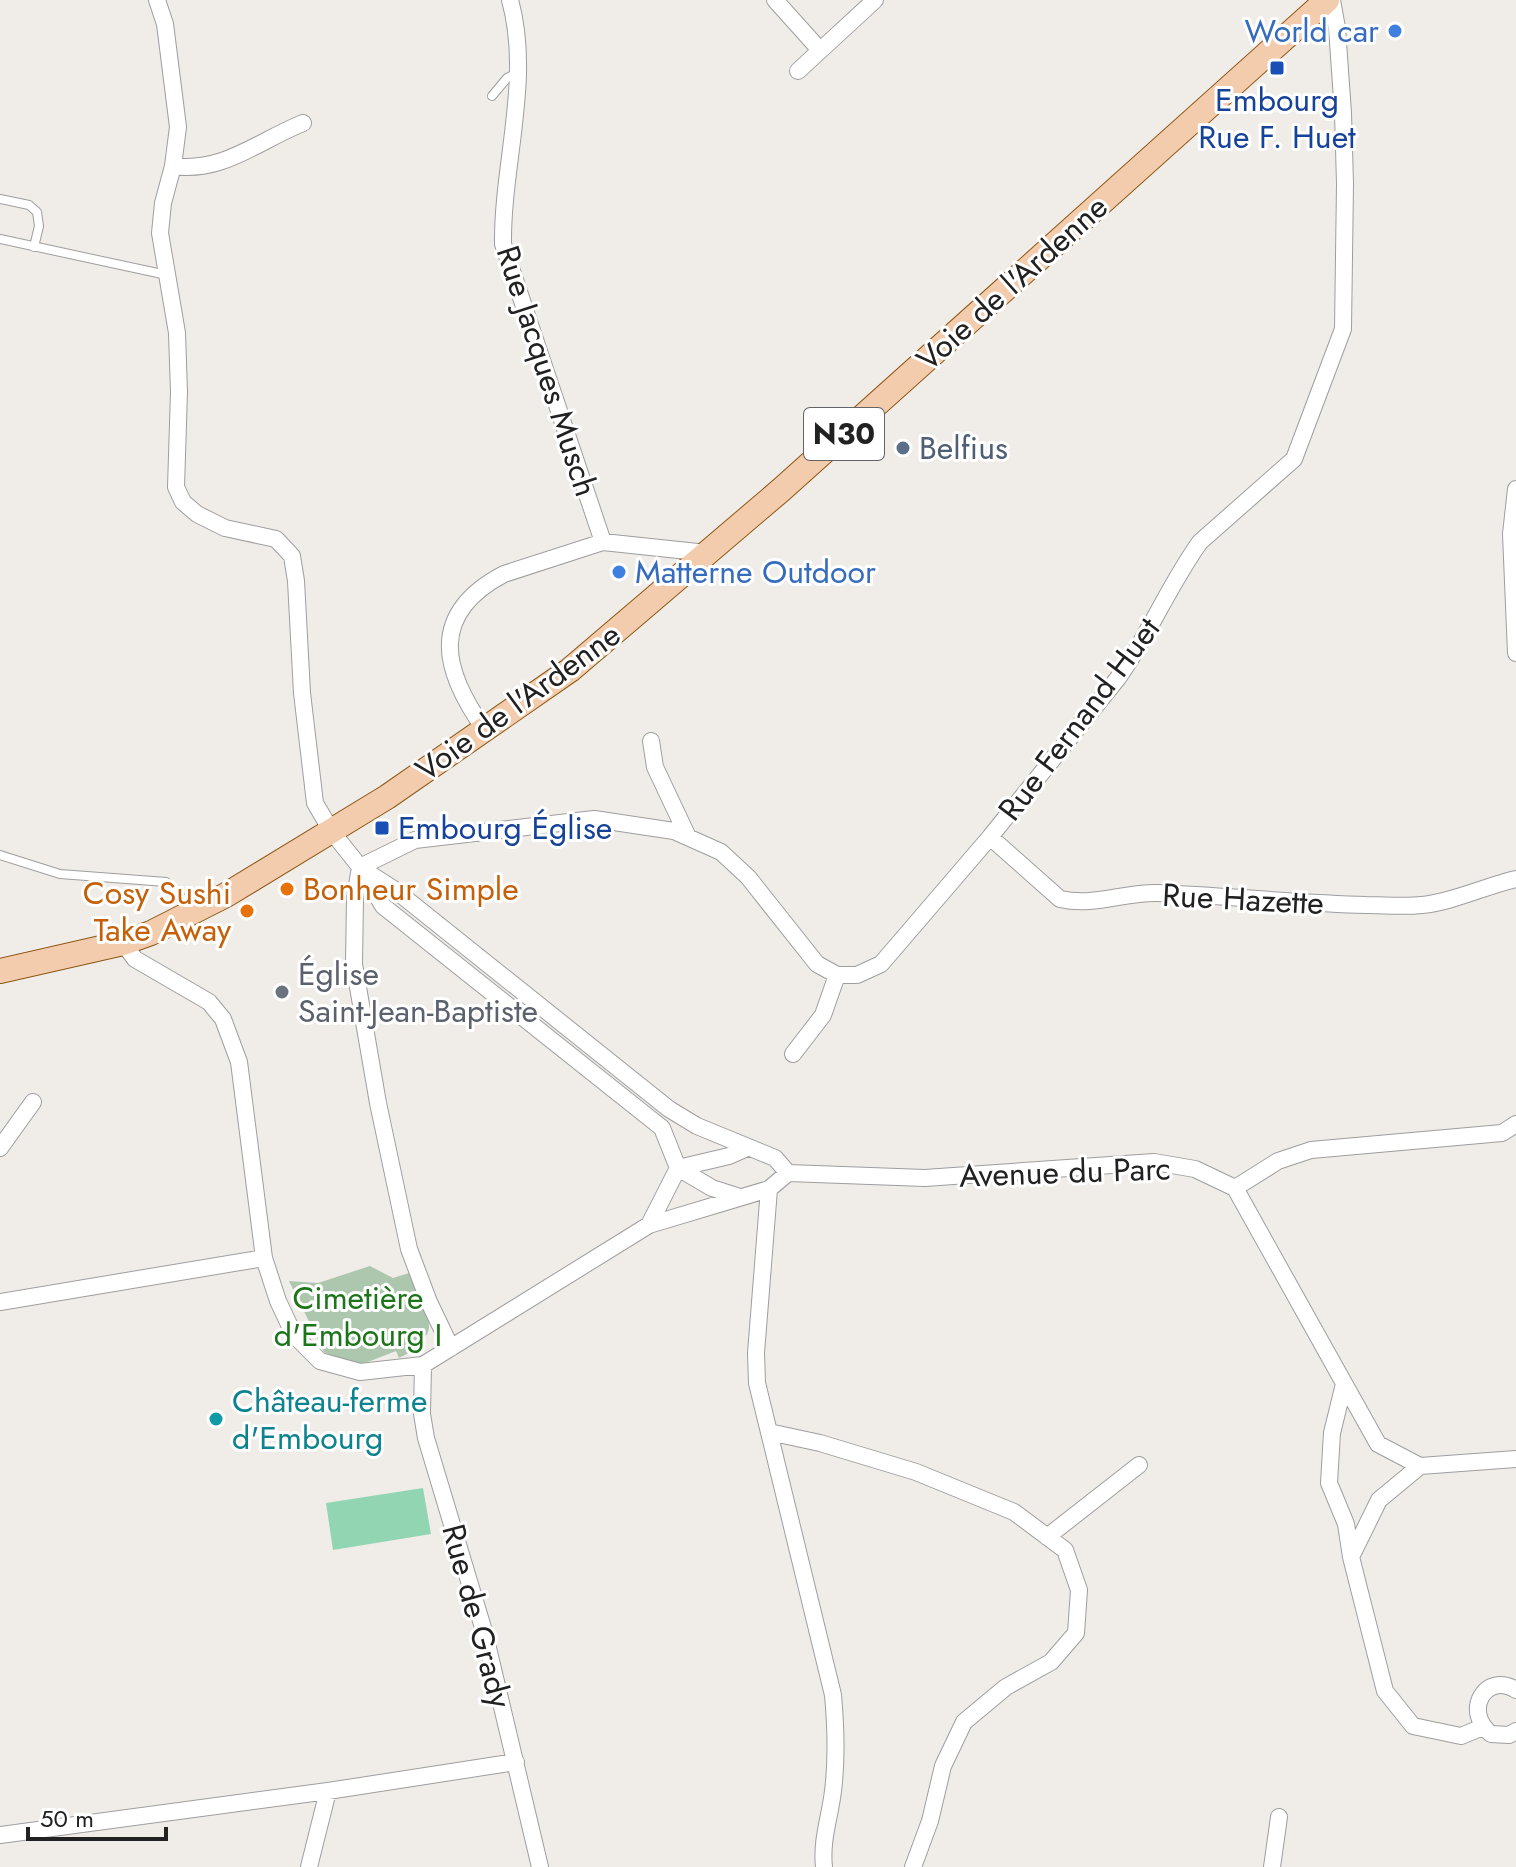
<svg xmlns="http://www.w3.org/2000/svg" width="1516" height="1867" viewBox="0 0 1516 1867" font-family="Jost,sans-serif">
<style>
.cemetery{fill:#adc6ae}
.pitch{fill:#91d5b3}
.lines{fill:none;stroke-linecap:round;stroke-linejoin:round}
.lane-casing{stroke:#9e9e9e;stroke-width:10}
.street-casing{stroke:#9e9e9e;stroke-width:18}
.primary-casing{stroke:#8c5612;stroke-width:26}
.lane{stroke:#fff;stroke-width:8}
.street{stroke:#fff;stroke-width:16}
.primary{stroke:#f2ccad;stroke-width:24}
.shop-dot{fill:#3f7fe0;stroke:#fff;stroke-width:3}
.transit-dot{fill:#1a4fb4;stroke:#fff;stroke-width:3}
.service-dot{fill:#5c6f8a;stroke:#fff;stroke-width:3}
.food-dot{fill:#e8710a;stroke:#fff;stroke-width:3}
.worship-dot{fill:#6b7280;stroke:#fff;stroke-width:3}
.culture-dot{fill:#0f9aa8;stroke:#fff;stroke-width:3}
.labels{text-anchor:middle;stroke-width:6;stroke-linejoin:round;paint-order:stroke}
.shield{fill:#fff;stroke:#646464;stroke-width:2}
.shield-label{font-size:30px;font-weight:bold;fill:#212121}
.shop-label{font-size:32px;fill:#366cbe;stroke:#fff;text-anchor:end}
.transit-label{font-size:32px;fill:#164399;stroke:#fff}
.street-label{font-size:32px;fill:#212121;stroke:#fff}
.service-label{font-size:32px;fill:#4e5e75;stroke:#fff;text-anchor:start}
.food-label{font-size:32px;fill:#c56008;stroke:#fff;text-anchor:start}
.worship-label{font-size:32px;fill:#5b616d;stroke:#fff;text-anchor:start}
.park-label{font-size:32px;fill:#1d751a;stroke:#fff}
.culture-label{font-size:32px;fill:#0d838f;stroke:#fff;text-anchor:start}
</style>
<rect width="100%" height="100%" fill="#f0ede9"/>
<path class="cemetery" d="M370 1266 393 1278 409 1273C414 1285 430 1315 429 1327 429 1339 409 1354 399 1358L396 1351 360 1365 344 1361 324 1352 289 1281 318 1283Z"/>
<path class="pitch" d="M423 1488 431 1534 333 1550 326 1503Z"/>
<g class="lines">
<g class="lane-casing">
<path id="lane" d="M492 96 507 78 517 73
M0 199 29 205 37 212 39 226 34 247
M0 239 167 275
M0 855 60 874 166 882 193 909"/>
</g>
<g class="street-casing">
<path id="street" d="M157 0 165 24 178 127 173 166 163 203 160 233 177 333 179 392 176 487 183 502 197 514 225 528 276 539 292 556 296 581 302 693 315 803 332 832 360 867 383 906 662 1128 678 1168 712 1188 740 1197
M510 0C532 79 502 164 503 244L603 542 707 553
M775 0 819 49
M798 71 875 0
M173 166C223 173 258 141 303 123
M1516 489 1511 534 1516 653
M485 730C442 670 428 614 504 574L603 542
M651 741 655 767 688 837
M990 837 1060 899C1094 907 1124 892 1158 893 1227 896 1297 903 1366 905 1384 905 1404 907 1422 905 1453 902 1485 886 1516 879
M360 867 415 840 594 819 674 831 721 852 748 877 817 964 837 975H857L881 964 990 837 1118 678C1149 635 1169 585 1200 542L1294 459 1343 329 1345 184 1343 113 1337 28 1332 0
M360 867 355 898 354 964 378 1103 409 1249 429 1302 451 1348
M364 870 395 890 669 1109 697 1126 775 1158 788 1173
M123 943 135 959 209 1002 223 1019 239 1062 264 1258 278 1301 294 1335 320 1361 360 1372 423 1365 649 1225 769 1189 788 1173 925 1178 1154 1162 1195 1169 1235 1188
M793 1054 823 1015 837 975
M0 1148 33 1102
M1235 1188 1378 1444 1420 1466 1516 1459
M1235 1188 1278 1161 1311 1150 1502 1133 1516 1124
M769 1189 756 1353 757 1383 833 1695C836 1728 837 1759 833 1791 830 1817 821 1840 824 1867
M649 1225 678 1168 729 1156 747 1148
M0 1302 264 1258
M423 1365 422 1414 426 1438 484 1631 540 1867
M1344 1384 1332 1433 1329 1483 1346 1524 1351 1557 1385 1691 1413 1726 1461 1736 1483 1727
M769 1432 820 1443 916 1472 1014 1512 1065 1550 1079 1590 1076 1633 1051 1662 1006 1687 964 1722 943 1766 930 1821 913 1867
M1047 1537 1139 1465
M1351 1557 1379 1500 1420 1466
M1516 1690C1486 1671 1462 1711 1491 1734L1509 1735 1516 1731
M0 1835 328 1791 516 1762
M309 1867 328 1791
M1272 1867 1279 1817"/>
</g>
<g class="primary-casing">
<path id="primary" d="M0 971 123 943 151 933 226 895 387 797 570 670 781 490 1327 0"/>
</g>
<use href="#lane" class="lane"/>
<use href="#street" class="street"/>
<use href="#primary" class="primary"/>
</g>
<g class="shop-dot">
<circle cx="1395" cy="31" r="8"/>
<circle cx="619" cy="572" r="8"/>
</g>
<g class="transit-dot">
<rect x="1269" y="60" width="16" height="16" rx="4"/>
<rect x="374" y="820" width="16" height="16" rx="4"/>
</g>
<circle class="service-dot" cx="903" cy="448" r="8"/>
<g class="food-dot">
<circle cx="287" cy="889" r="8"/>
<circle cx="247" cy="911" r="8"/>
</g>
<circle class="worship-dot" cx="282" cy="992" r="8"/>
<circle class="culture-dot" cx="216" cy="1419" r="8"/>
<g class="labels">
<rect class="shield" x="804" y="408" width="80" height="52" rx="6"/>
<g class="shield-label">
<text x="844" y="444">N30</text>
</g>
<g class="shop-label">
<text x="1379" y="42">World car</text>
<text x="635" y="583" text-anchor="start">Matterne Outdoor</text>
</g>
<g class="transit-label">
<text x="1277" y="111">Embourg<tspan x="1277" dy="37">Rue F. Huet</tspan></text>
<text x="398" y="839" text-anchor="start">Embourg Église</text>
</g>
<g class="street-label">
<text transform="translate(1012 283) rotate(-42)" y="11">Voie de l'Ardenne</text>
<text transform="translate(547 371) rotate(72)" y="11">Rue Jacques Musch</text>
<text transform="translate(518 702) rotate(-36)" y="11">Voie de l'Ardenne</text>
<text transform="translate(1079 719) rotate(-53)" y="11">Rue Fernand Huet</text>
<text transform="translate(1243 899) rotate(3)" y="11">Rue Hazette</text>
<text transform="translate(1065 1172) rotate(-2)" y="11">Avenue du Parc</text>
<text transform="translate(477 1616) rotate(75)" y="11">Rue de Grady</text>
</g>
<g class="service-label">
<text x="919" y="459">Belfius</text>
</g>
<g class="food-label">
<text x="303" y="900">Bonheur Simple</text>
<text x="231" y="904" text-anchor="end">Cosy Sushi<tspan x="231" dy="37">Take Away</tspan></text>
</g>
<g class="worship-label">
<text x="298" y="985">Église<tspan x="298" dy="37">Saint-Jean-Baptiste</tspan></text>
</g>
<g class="park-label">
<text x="358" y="1309">Cimetière<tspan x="358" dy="37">d'Embourg I</tspan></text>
</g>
<g class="culture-label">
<text x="232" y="1412">Château-ferme<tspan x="232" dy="37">d'Embourg</tspan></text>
</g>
</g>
<path d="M28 1827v12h138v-12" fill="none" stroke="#212121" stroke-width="4"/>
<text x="40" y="1827" font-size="24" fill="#212121" stroke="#ffffff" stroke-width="6" paint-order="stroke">50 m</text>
</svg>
